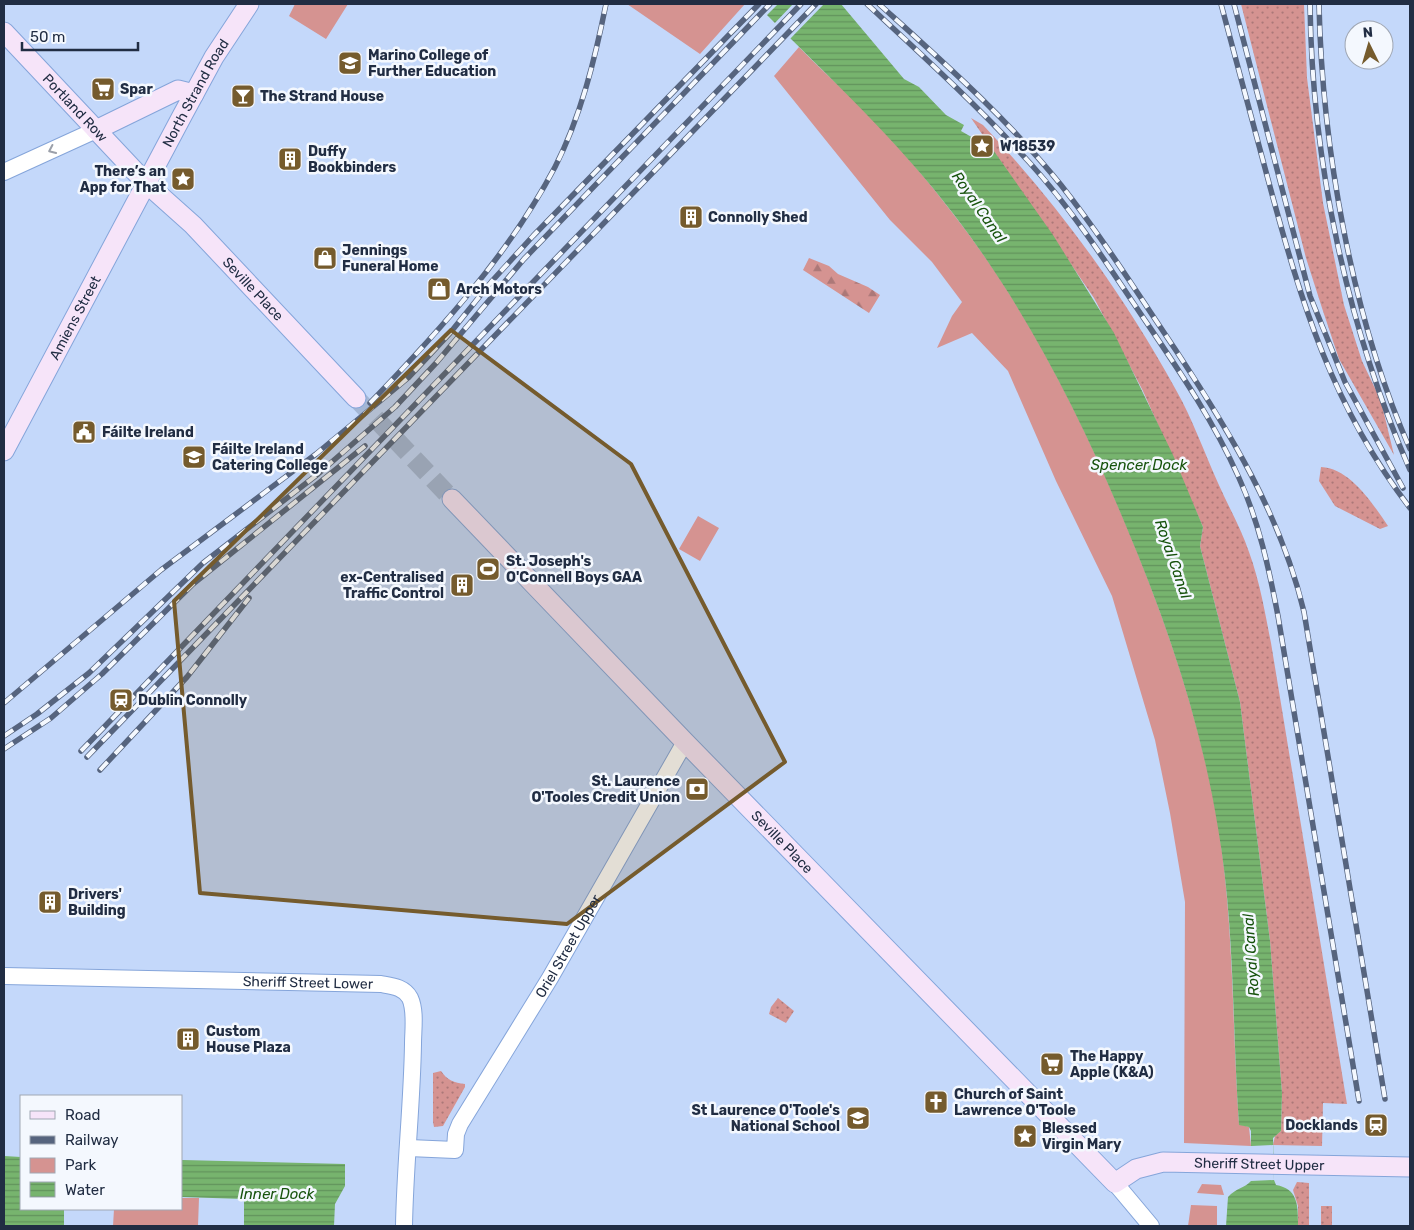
<svg xmlns="http://www.w3.org/2000/svg" width="1414" height="1230" viewBox="0 0 1414 1230" font-family="Rubik,sans-serif">
<style>
.grass{fill:url(#grass-dots)}
.forest{fill:url(#forest-firs)}
.green{fill:#d59391}
.water{fill:url(#water-rules)}
.pier{fill:#c4d8fa}
.lines{fill:none;stroke-linecap:round;stroke-linejoin:round}
.secondary-tunnel{stroke:#a3b6d5;stroke-width:19;stroke-dasharray:19 9;stroke-linecap:butt}
.tertiary-casing{stroke:#85a5da;stroke-width:18}
.secondary-casing{stroke:#85a5da;stroke-width:21}
.tertiary{stroke:#fff;stroke-width:16}
.secondary{stroke:#f6e4f9;stroke-width:19}
.rail-casing{stroke:#56647e;stroke-width:5.5}
.rail{stroke:#f4f8fe;stroke-width:4;stroke-dasharray:11;stroke-linecap:butt}
.oneway{stroke:#9ba0aa}
.marked{fill:#755b2d;fill-opacity:0.2;stroke:#755b2d;stroke-width:4;stroke-linejoin:round}
.labels{text-anchor:middle;stroke-width:5;stroke-linejoin:round;paint-order:stroke}
.poi-label{font-size:14px;font-weight:bold;fill:#212d43;stroke:#f4f8fe;text-anchor:start}
.street-label{font-size:14px;fill:#212d43;stroke:#f4f8fe}
.water-label{font-size:15px;font-style:italic;fill:#17530d;stroke:#f4f8fe}
</style>
<defs>
<pattern id="grass-dots" width="8" height="8" patternUnits="userSpaceOnUse" patternTransform="scale(1.25)"><rect width="8" height="8" fill="#d59391"/><path d="M2 2h.1M6 6h.1" fill="none" stroke="#ac7878" stroke-width="1.8" stroke-linecap="round"/></pattern>
<pattern id="forest-firs" width="22" height="20" patternUnits="userSpaceOnUse" patternTransform="scale(1.25)"><rect width="22" height="20" fill="#d59391"/><path d="M5 1l3.5 6h-7zM16 11l3.5 6h-7z" fill="#ac7878"/></pattern>
<pattern id="water-rules" width="6" height="5" patternUnits="userSpaceOnUse" patternTransform="scale(1.25)"><rect width="6" height="5" fill="#77b46e"/><path d="M0 2.5h6" fill="none" stroke="#61935c"/></pattern>
</defs>
<rect width="100%" height="100%" fill="#c4d8fa"/>
<path class="grass" d="M1241 4H1304L1307 78 1323 203 1344 305 1362 361 1381 401 1394 455 1339 359 1322 308 1306 258Z
M971 118 983 125C1058 204 1124 295 1176 390 1193 420 1204 452 1218 483 1228 506 1241 528 1249 552 1260 582 1265 613 1271 643L1347 1104 1323 1103 1322 1146 1273 1145 1275 1136 1281 1131 1282 1093 1270 941 1240 702 1200 546 1203 527 1143 391 1094 298Z
M1321 467C1350 468 1373 504 1388 526L1380 529 1335 506 1319 481Z
M778 998 794 1011 786 1023 769 1014 771 1007Z
M441 1071C447 1080 454 1083 465 1084V1087L443 1126 434 1127 433 1122V1073Z
M1297 1182 1309 1183V1226H1298V1206L1293 1190Z
M1321 1206H1332V1226H1321Z"/>
<path class="forest" d="M809 258 829 266 838 274 868 287 880 295 869 313 803 270Z"/>
<path class="green" d="M295 4H348L326 39 289 16Z
M627 4H745L700 54Z
M799 47C823 72 849 94 872 119 901 149 929 182 954 215 1027 308 1081 417 1126 525 1167 623 1202 725 1219 830 1234 928 1232 1026 1239 1124L1249 1127 1251 1146 1184 1143 1185 902 1170 813 1155 740 1112 596 1056 481 1008 371 972 333 937 348 952 316 962 302 932 262 890 220 774 76Z
M698 516 719 528 700 561 679 549Z
M1202 1184 1221 1185 1224 1195 1197 1193Z
M181 1198H199L198 1226H113L114 1209H181Z
M1191 1205 1217 1206V1226H1188Z"/>
<path class="water" d="M756 4H841L904 79 919 87 946 115 964 125 961 131 975 139 984 137 1053 235 1114 333 1173 455 1203 527 1200 546 1240 702 1270 941 1282 1093 1281 1131 1273 1138 1274 1180 1276 1185C1299 1189 1298 1207 1298 1226H1226L1228 1197C1236 1188 1245 1188 1251 1181V1131L1249 1127 1239 1125C1232 1025 1235 926 1218 828 1201 723 1167 623 1126 526 1081 417 1027 310 955 216 896 138 824 73 756 4Z
M4 1156 21 1157V1209H64V1226H4Z
M181 1160 345 1164V1186L335 1204 334 1226H244V1199L181 1197Z"/>
<path class="pier" d="M753 4H778L765 17Z
M793 4H824L789 40 773 25Z
M1273 1145 1274 1180 1251 1181V1146Z"/>
<g class="lines">
<path class="secondary-tunnel" d="M356 398 452 499"/>
<g class="tertiary-casing">
<g id="tertiary">
<path d="M4 172 96 130"/>
<path id="s1" d="M4 976 381 984C392 986 404 987 410 998 416 1011 413 1030 413 1044 412 1105 405 1165 404 1226"/>
<path id="s2" d="M409 1148 455 1150 456 1134 460 1124 550 978 685 742"/>
<path d="M1115 1183 1151 1226"/>
</g>
</g>
<g class="secondary-casing">
<g id="secondary">
<path id="s3" d="M4 32 146 183 193 225 356 398"/>
<path d="M96 130 178 90 194 94"/>
<path id="s4" d="M4 451 182 116 214 57 249 4"/>
<path id="s5" d="M452 499 685 742 1115 1183 1136 1169 1163 1162 1410 1167"/>
</g>
</g>
<use href="#tertiary" class="tertiary"/>
<use href="#secondary" class="secondary"/>
<g class="rail-casing">
<path id="rail" d="M867 4C922 55 978 106 1029 162 1068 205 1100 253 1132 301 1171 359 1211 415 1239 478 1259 522 1269 569 1278 616L1359 1101
M879 4C942 61 1008 119 1061 185 1102 237 1138 294 1175 349 1229 431 1281 515 1304 612L1385 1099
M1221 4C1237 64 1253 123 1269 183 1302 305 1332 406 1410 508
M1234 4 1310 296 1345 382 1403 488
M1310 4C1312 162 1347 326 1410 470
M1319 4C1322 147 1352 318 1410 449
M370 403C439 331 508 256 555 167 581 116 595 59 606 4
M4 703 161 570 316 454 408 378 450 333 492 281 533 236 759 4
M4 736 37 714 89 673 203 563 318 474 395 407 437 362 524 259 770 4
M4 749 51 718 102 674 193 584 365 446
M81 751 801 4
M87 757 816 4
M100 770 187 677 249 598"/>
</g>
<use href="#rail" class="rail"/>
</g>
<defs><path id="oneway-chevron" d="M-2-3.5L2.5 0L-2 3.5" fill="none" stroke-width="1.6" stroke-linecap="round" stroke-linejoin="round" transform="scale(1.25)"/></defs>
<use class="oneway" href="#oneway-chevron" transform="translate(52 150) rotate(155)"/>
<path class="marked" d="M451 330 631 464 785 762 567 924 200 893 174 601Z"/>
<defs>
<g id="university-square" transform="scale(1.25)"><rect x="-9" y="-9" width="18" height="18" rx="4" fill="#755b2d" stroke="#f4f8fe"/><path d="M0-5L7-2L0 1L-7-2ZM-4 1L0 2.5L4 1V4Q0 6-4 4Z" fill="#fff"/></g>
<g id="supermarket-square" transform="scale(1.25)"><rect x="-9" y="-9" width="18" height="18" rx="4" fill="#755b2d" stroke="#f4f8fe"/><path d="M-6-5.5h2.5l.6 2H6L4.5 2H-2.5L-4.4-4H-6ZM-1.5 3.2a1.3 1.3 0 1 0 .1 0ZM3 3.2a1.3 1.3 0 1 0 .1 0Z" fill="#fff"/></g>
<g id="bar-square" transform="scale(1.25)"><rect x="-9" y="-9" width="18" height="18" rx="4" fill="#755b2d" stroke="#f4f8fe"/><path d="M-6-5H6L.8 .8V4.5H3.5V6h-7V4.5H-.8V.8Z" fill="#fff"/></g>
<g id="sight-square" transform="scale(1.25)"><rect x="-9" y="-9" width="18" height="18" rx="4" fill="#755b2d" stroke="#f4f8fe"/><path d="M0-6L1.8-2.2L6-1.7L2.9 1.2L3.7 5.4L0 3.3L-3.7 5.4L-2.9 1.2L-6-1.7L-1.8-2.2Z" fill="#fff"/></g>
<g id="building-square" transform="scale(1.25)"><rect x="-9" y="-9" width="18" height="18" rx="4" fill="#755b2d" stroke="#f4f8fe"/><path d="M-4-6H4V6H1V3H-1V6H-4ZM-2.5-4.3h1.7v1.8h-1.7ZM.8-4.3h1.7v1.8H.8ZM-2.5-1h1.7V.8h-1.7ZM.8-1h1.7V.8H.8Z" fill="#fff"/></g>
<g id="shop-square" transform="scale(1.25)"><rect x="-9" y="-9" width="18" height="18" rx="4" fill="#755b2d" stroke="#f4f8fe"/><path d="M-5-2.5h2.3a2.7 3.5 0 0 1 5.4 0H5L5.5 6h-11ZM-1.5-2.5h3a1.5 2.3 0 0 0-3 0Z" fill="#fff"/></g>
<g id="civic-square" transform="scale(1.25)"><rect x="-9" y="-9" width="18" height="18" rx="4" fill="#755b2d" stroke="#f4f8fe"/><path d="M-.6-6.5H3V-4.5H.6V-3L4-1V1h2V6H-6V1h2V-1L-.6-3ZM-1.2 2.5V6h2.4V2.5Z" fill="#fff"/></g>
<g id="stadium-square" transform="scale(1.25)"><rect x="-9" y="-9" width="18" height="18" rx="4" fill="#755b2d" stroke="#f4f8fe"/><path d="M0-5a6.5 5 0 1 0 0 10a6.5 5 0 1 0 0-10ZM-3.5-1.8h7v3.6h-7Z" fill="#fff"/></g>
<g id="station-square" transform="scale(1.25)"><rect x="-9" y="-9" width="18" height="18" rx="4" fill="#755b2d" stroke="#f4f8fe"/><path d="M-3-6H3Q5-6 5-4V2Q5 4 3 4L4.5 6H3L1.5 4h-3L-3 6H-4.5L-3 4Q-5 4-5 2V-4Q-5-6-3-6ZM-3.5-4v3h7v-3ZM-3.5 1v1.5H-2V1ZM2 1v1.5H3.5V1Z" fill="#fff"/></g>
<g id="bank-square" transform="scale(1.25)"><rect x="-9" y="-9" width="18" height="18" rx="4" fill="#755b2d" stroke="#f4f8fe"/><path d="M-6-4H6V4H-6ZM0-2.3a2.3 2.3 0 1 0 0 4.6a2.3 2.3 0 1 0 0-4.6Z" fill="#fff"/></g>
<g id="church-square" transform="scale(1.25)"><rect x="-9" y="-9" width="18" height="18" rx="4" fill="#755b2d" stroke="#f4f8fe"/><path d="M-1.2-6h2.4v3.5h3.3v2.4h-3.3V6h-2.4V-.1h-3.3v-2.4h3.3Z" fill="#fff"/></g>
<g id="school-square" transform="scale(1.25)"><rect x="-9" y="-9" width="18" height="18" rx="4" fill="#755b2d" stroke="#f4f8fe"/><path d="M0-5L7-2L0 1L-7-2ZM-4 1L0 2.5L4 1V4Q0 6-4 4Z" fill="#fff"/></g>
</defs>
<g fill-rule="evenodd">
<use href="#university-square" x="350" y="63"/>
<use href="#supermarket-square" x="103" y="89"/>
<use href="#bar-square" x="243" y="96"/>
<use href="#sight-square" x="982" y="146"/>
<use href="#building-square" x="290" y="159"/>
<use href="#sight-square" x="183" y="179"/>
<use href="#building-square" x="691" y="217"/>
<use href="#shop-square" x="325" y="258"/>
<use href="#shop-square" x="439" y="289"/>
<use href="#civic-square" x="84" y="432"/>
<use href="#university-square" x="194" y="457"/>
<use href="#stadium-square" x="488" y="569"/>
<use href="#building-square" x="462" y="585"/>
<use href="#station-square" x="121" y="700"/>
<use href="#bank-square" x="697" y="789"/>
<use href="#building-square" x="50" y="902"/>
<use href="#building-square" x="188" y="1039"/>
<use href="#supermarket-square" x="1052" y="1064"/>
<use href="#church-square" x="936" y="1102"/>
<use href="#school-square" x="858" y="1118"/>
<use href="#station-square" x="1376" y="1125"/>
<use href="#sight-square" x="1025" y="1136"/>
</g>
<g class="labels">
<g class="poi-label">
<text x="368" y="60">Marino College of<tspan x="368" dy="16">Further Education</tspan></text>
<text x="120" y="94">Spar</text>
<text x="260" y="101">The Strand House</text>
<text x="1000" y="151">W18539</text>
<text x="308" y="156">Duffy<tspan x="308" dy="16">Bookbinders</tspan></text>
<text x="166" y="176" text-anchor="end">There’s an<tspan x="166" dy="16">App for That</tspan></text>
<text x="708" y="222">Connolly Shed</text>
<text x="342" y="255">Jennings<tspan x="342" dy="16">Funeral Home</tspan></text>
<text x="456" y="294">Arch Motors</text>
<text x="102" y="437">Fáilte Ireland</text>
<text x="212" y="454">Fáilte Ireland<tspan x="212" dy="16">Catering College</tspan></text>
<text x="506" y="566">St. Joseph's<tspan x="506" dy="16">O'Connell Boys GAA</tspan></text>
<text x="444" y="582" text-anchor="end">ex-Centralised<tspan x="444" dy="16">Traffic Control</tspan></text>
<text x="138" y="705">Dublin Connolly</text>
<text x="680" y="786" text-anchor="end">St. Laurence<tspan x="680" dy="16">O'Tooles Credit Union</tspan></text>
<text x="68" y="899">Drivers'<tspan x="68" dy="16">Building</tspan></text>
<text x="206" y="1036">Custom<tspan x="206" dy="16">House Plaza</tspan></text>
<text x="1070" y="1061">The Happy<tspan x="1070" dy="16">Apple (K&amp;A)</tspan></text>
<text x="954" y="1099">Church of Saint<tspan x="954" dy="16">Lawrence O'Toole</tspan></text>
<text x="840" y="1115" text-anchor="end">St Laurence O'Toole's<tspan x="840" dy="16">National School</tspan></text>
<text x="1358" y="1130" text-anchor="end">Docklands</text>
<text x="1042" y="1133">Blessed<tspan x="1042" dy="16">Virgin Mary</tspan></text>
</g>
<g class="street-label">
<text dy="5" stroke="none"><textPath href="#s4" startOffset="406">North Strand Road</textPath></text>
<text dy="5" stroke="none"><textPath href="#s3" startOffset="104">Portland Row</textPath></text>
<text dy="5" stroke="none"><textPath href="#s3" startOffset="358">Seville Place</textPath></text>
<text dy="5" stroke="none"><textPath href="#s4" startOffset="151">Amiens Street</textPath></text>
<text dy="5" stroke="none"><textPath href="#s5" startOffset="476">Seville Place</textPath></text>
<text dy="5" stroke="none"><textPath href="#s2" startOffset="281">Oriel Street Upper</textPath></text>
<text dy="5" stroke="none"><textPath href="#s1" startOffset="304">Sheriff Street Lower</textPath></text>
<text dy="5" stroke="none"><textPath href="#s5" startOffset="1102">Sheriff Street Upper</textPath></text>
</g>
<g class="water-label">
<text transform="translate(979 207) rotate(55)" y="5">Royal Canal</text>
<text x="1139" y="470">Spencer Dock</text>
<text transform="translate(1173 559) rotate(71)" y="5">Royal Canal</text>
<text transform="translate(1251 955) rotate(-94)" y="5">Royal Canal</text>
<text x="277" y="1199">Inner Dock</text>
</g>
</g>
<rect width="1414" height="1230" fill="none" stroke="#212d43" stroke-width="10"/>
<rect x="20" y="1095" width="162" height="115" fill="#f4f8fe" stroke="#a0a7b3"/>
<rect x="30" y="1111" width="25" height="8" fill="#f6e4f9" stroke="#a0a7b3"/>
<text x="65" y="1120" font-size="15" fill="#212d43">Road</text>
<rect x="30" y="1136" width="25" height="8" fill="#56647e" stroke="#a0a7b3"/>
<text x="65" y="1145" font-size="15" fill="#212d43">Railway</text>
<rect x="30" y="1158" width="25" height="15" fill="#d59391" stroke="#a0a7b3"/>
<text x="65" y="1170" font-size="15" fill="#212d43">Park</text>
<rect x="30" y="1182" width="25" height="15" fill="url(#water-rules)" stroke="#a0a7b3"/>
<text x="65" y="1195" font-size="15" fill="#212d43">Water</text>
<g transform="translate(1369 45) rotate(355)"><circle r="24" fill="#f4f8fe" stroke="#a0a7b3"/>
<path d="M0-4L9 19L0 12L-9 19Z" fill="#755b2d"/>
<text y="-8" font-size="14" font-weight="bold" text-anchor="middle" fill="#212d43">N</text>
</g>
<path d="M22 42v8h116v-8" fill="none" stroke="#212d43" stroke-width="2.5"/>
<text x="30" y="42" font-size="15" fill="#212d43" stroke="#f4f8fe" stroke-width="4" paint-order="stroke">50 m</text>
</svg>
